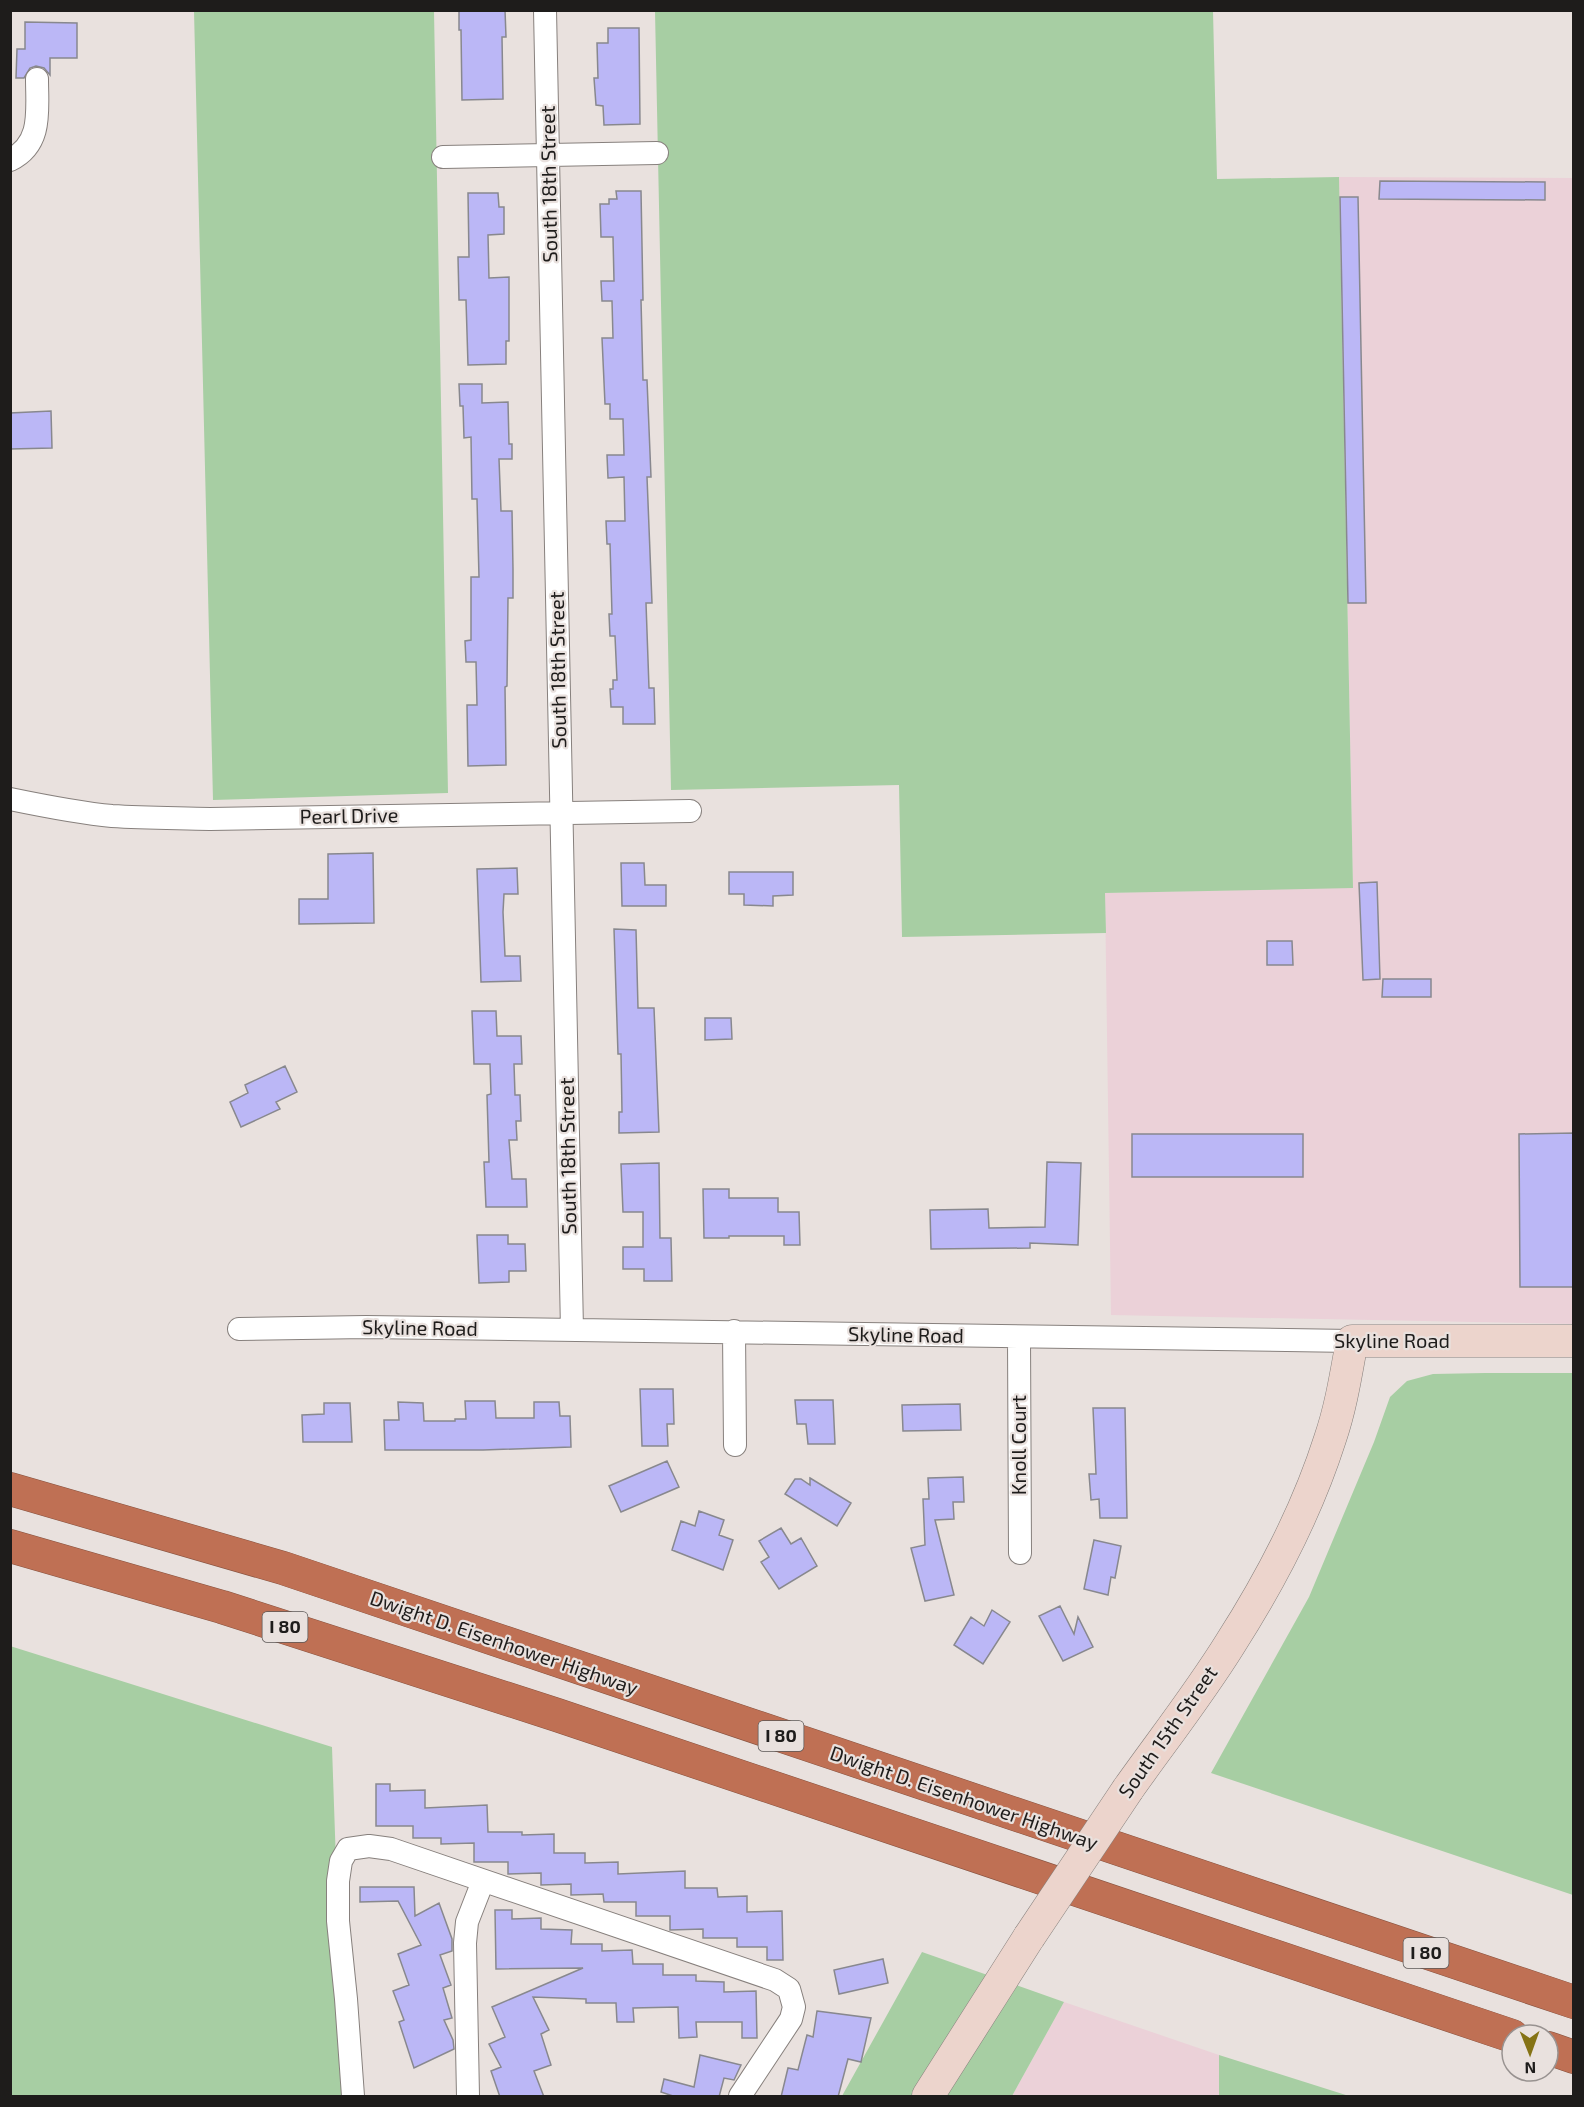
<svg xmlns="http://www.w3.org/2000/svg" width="1584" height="2107" viewBox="0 0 1584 2107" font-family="'Exo 2',sans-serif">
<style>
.commercial{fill:#ebd1d8}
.green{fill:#a7cea3}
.building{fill:#bbb7f6;stroke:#88888e;stroke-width:1.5}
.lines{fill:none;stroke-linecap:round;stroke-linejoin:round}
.street-casing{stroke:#87807d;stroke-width:24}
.secondary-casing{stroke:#87807d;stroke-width:33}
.highway-casing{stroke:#875340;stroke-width:34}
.street{stroke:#fff;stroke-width:22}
.secondary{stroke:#ecd4cc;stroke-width:32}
.highway{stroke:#bf7054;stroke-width:33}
.secondary-bridge-casing{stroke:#87807d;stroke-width:33;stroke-linecap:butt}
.secondary-bridge{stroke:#ecd4cc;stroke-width:32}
.labels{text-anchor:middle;stroke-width:4.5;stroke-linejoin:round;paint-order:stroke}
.shield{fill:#e9e1de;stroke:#5b5756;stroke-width:1.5}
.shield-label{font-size:18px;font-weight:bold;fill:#1e1c1b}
.street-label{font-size:20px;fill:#1e1c1b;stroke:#e9e1de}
</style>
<rect width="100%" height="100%" fill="#e9e1de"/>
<path class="commercial" d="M1339 177 1573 178V1324L1111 1315 1105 893 1353 887Z
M1064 2002 1219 2055V2096H1012Z"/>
<path class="green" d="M194 11H434L448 793 213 800Z
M655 11H1213L1217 179 1339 177 1353 888 1105 893 1106 933 902 937 899 785 671 790Z
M1485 1373H1573V1895L1211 1773 1309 1597 1374 1442 1390 1397 1407 1381 1433 1374Z
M10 1646 332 1747 338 1921 353 2096H11Z
M922 1952 1064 2002 1012 2096H842Z
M1219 2055 1349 2096H1219Z"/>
<path class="building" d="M459 10H505L506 37H502L503 99 462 100 461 30H459Z
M25 22 77 23V58H50V75L44 68 36 66 30 68 24 78H16L17 49H25Z
M608 28H639L640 124 604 125 603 106 596 105 594 78H598L597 43H608Z
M1380 181 1545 182V200L1379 199Z
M616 191H641L643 300H641L643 380H647L651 477H647L652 603H646L649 688H654L655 724H623V707H611L610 689H613V680H617L615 636H610L609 614H612L610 544H607L606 521H625L624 477 608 478 607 455H624L623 419H610V404H605L602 338H613L612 301H602L601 281H614L613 237H601L600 204H609V199H617Z
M468 193H498L499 207H504V234L488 235 489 278 509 277V341H506V364L468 365 466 300H459L458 257H469Z
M1340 197H1358L1366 603H1348Z
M459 384H482V403L508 402 509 444H512V459H499L501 511H512L513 569V598H508L507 686 505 687 506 765 468 766 467 705H477L476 662H466L465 641 471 640V577H479L477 499H472L471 437 464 438 463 406H460Z
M51 411 52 448 10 449V413Z
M373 853 374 923 299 924V899H328V854Z
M621 863H644L645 885H666V906H622Z
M517 868 518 894H504L503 912 505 956H520L521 981 481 982 477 869Z
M729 872H793V895L773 896V906L744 905V894H729Z
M1377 882 1380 979 1363 980 1359 883Z
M614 929 636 930 638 1008H654L659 1132 619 1133V1112H622L621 1054H618Z
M1267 941H1292L1293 965H1267Z
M1383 979H1431V997H1382Z
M472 1011H496L497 1036H521L522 1064H514L515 1095H520L521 1121H516L517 1140H509L512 1179H526L527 1207H486L484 1162H489L487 1095 491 1094 490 1064H474Z
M705 1018H731L732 1039 705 1040Z
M285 1066 297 1092 276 1102 280 1109 241 1127 230 1102 248 1093 245 1085Z
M1574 1133V1287H1520L1519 1134Z
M1132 1134H1303V1177H1132Z
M1047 1162 1081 1163 1078 1245 1030 1243V1248L931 1249 930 1210 988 1209 989 1228 1045 1227Z
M659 1163 660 1238H671L672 1281H644V1269H623V1247H643V1212H623L621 1164Z
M703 1189H729V1198H778V1212H799L800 1245H784V1236H729V1238H704Z
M477 1235H508V1244H525L526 1271H509V1282L479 1283Z
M640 1389H673L674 1424H667L668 1446H642Z
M795 1400H833L835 1444H808L806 1424H797Z
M465 1401H495L496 1418H534V1402H559L560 1416H570L571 1447 483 1450H385L384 1420H399L398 1402 423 1403 424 1421H455V1419H466Z
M324 1403H350L352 1442H303L302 1415 324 1414Z
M960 1404 961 1430 903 1431 902 1405Z
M1093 1408H1125L1127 1518H1100L1099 1499 1091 1500 1089 1474H1096Z
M667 1461 679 1487 621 1512 609 1486Z
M963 1477 964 1502H953L954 1519 935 1520 954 1595 925 1601 911 1548 925 1545 923 1499H929L928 1478Z
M810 1478 851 1503 837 1526 785 1494 795 1479H801L810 1485Z
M699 1511 724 1520 719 1535 733 1540 723 1570 672 1550 681 1521 695 1526Z
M781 1528 791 1544 801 1538 817 1566 779 1589 761 1562 769 1557 759 1541Z
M1094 1540 1121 1546 1115 1578 1111 1577 1108 1595 1084 1589Z
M1060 1606 1074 1634 1078 1617 1093 1647 1063 1661 1039 1616Z
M992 1610 1010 1622 983 1664 954 1645 971 1617 984 1626Z
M376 1784H390V1791L425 1790V1808L487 1805 488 1832H522V1835L554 1834V1853H585V1863L618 1862V1874L685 1871V1888H717L718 1897 747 1896V1912L782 1911 783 1960H767V1947H737V1938H703V1929L670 1930V1916H636V1902H604L603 1894 571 1895V1884L541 1885V1873L508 1874V1862H474V1843L441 1844V1838H413V1826H376Z
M360 1887H414L415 1916 439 1903 452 1939V1951L440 1955 451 1985 443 1988 452 2018 444 2020 453 2040 454 2049 414 2068 399 2022 404 2020 393 1991 409 1985 398 1954 421 1945 398 1901 360 1902Z
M495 1910H512V1919L541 1918V1929L572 1930 571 1944H602V1951L632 1950 633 1964H663V1975H696V1981L724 1982V1992L756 1991 757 2038H742V2022H696L697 2037 679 2038 678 2007 633 2008 634 2022H617L616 2003H586V1999L533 1997 549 2030 541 2034 551 2065 534 2071 544 2097H500L491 2071 501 2067 489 2044 505 2037 492 2007 583 1968 496 1969Z
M883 1959 888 1983 839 1994 834 1970Z
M817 2011 871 2018 861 2062 848 2059 838 2097H781L788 2068 798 2070 807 2035 813 2037Z
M700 2055 741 2065 734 2080 724 2078 719 2097H676L661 2092 664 2079 694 2087Z"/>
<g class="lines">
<g class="street-casing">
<path id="street" d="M545 10 572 1330
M443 157 657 153
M10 160C43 144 37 110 37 79
M10 799C44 806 78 813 112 816 145 818 177 818 210 819L690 811
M239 1329 366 1327 1352 1341
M734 1331 735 1445
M1019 1337 1020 1553
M353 2096 346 1999 338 1921V1881L341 1861 348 1849 369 1846 391 1849 775 1980 789 1989 794 2007 791 2019 740 2096
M468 2096 465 1943 467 1922 483 1881"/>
</g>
<g class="secondary-casing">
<path id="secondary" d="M1128 1789C1162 1741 1199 1694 1230 1644 1271 1580 1307 1511 1330 1439 1341 1407 1346 1374 1352 1341H1574
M928 2096 1029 1937"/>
</g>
<g class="highway-casing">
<path id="highway" d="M10 1489 283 1568 1574 2002
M10 1546 222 1607 557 1715 1512 2036
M1548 2048 1574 2057"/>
</g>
<use href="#street" class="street"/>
<use href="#secondary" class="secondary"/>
<use href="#highway" class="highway"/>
<g class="secondary-bridge-casing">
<path id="secondary-bridge" d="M1029 1937 1128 1789"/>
</g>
<use href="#secondary-bridge" class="secondary-bridge"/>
</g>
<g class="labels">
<g class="shield">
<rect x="262.5" y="1612" width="45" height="30" rx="4.5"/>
<rect x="758.5" y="1721" width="45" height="30" rx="4.5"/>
<rect x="1403.5" y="1938" width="45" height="30" rx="4.5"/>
</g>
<g class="shield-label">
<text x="285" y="1633">I 80</text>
<text x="781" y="1742">I 80</text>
<text x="1426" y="1959">I 80</text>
</g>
<g class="street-label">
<text transform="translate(549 184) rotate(-91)" y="7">South 18th Street</text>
<text transform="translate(558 670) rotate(-91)" y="7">South 18th Street</text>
<text transform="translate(349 816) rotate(-1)" y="7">Pearl Drive</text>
<text transform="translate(568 1156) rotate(-91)" y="7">South 18th Street</text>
<text transform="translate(420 1328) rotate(1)" y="7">Skyline Road</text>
<text transform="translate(906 1335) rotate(1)" y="7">Skyline Road</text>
<text x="1392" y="1348">Skyline Road</text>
<text transform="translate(1019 1445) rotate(-90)" y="7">Knoll Court</text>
<text transform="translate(504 1643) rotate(19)" y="7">Dwight D. Eisenhower Highway</text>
<text transform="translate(1168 1732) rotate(-55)" y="7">South 15th Street</text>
<text transform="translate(964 1798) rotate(19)" y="7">Dwight D. Eisenhower Highway</text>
</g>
</g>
<rect width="1584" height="2107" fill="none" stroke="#1e1c1b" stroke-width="24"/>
<g transform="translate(1530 2053) rotate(179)"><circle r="28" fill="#e9e1de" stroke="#989290" stroke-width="1.5"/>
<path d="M0-4.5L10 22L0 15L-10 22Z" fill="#857315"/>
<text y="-9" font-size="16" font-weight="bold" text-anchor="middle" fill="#1e1c1b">N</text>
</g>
</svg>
